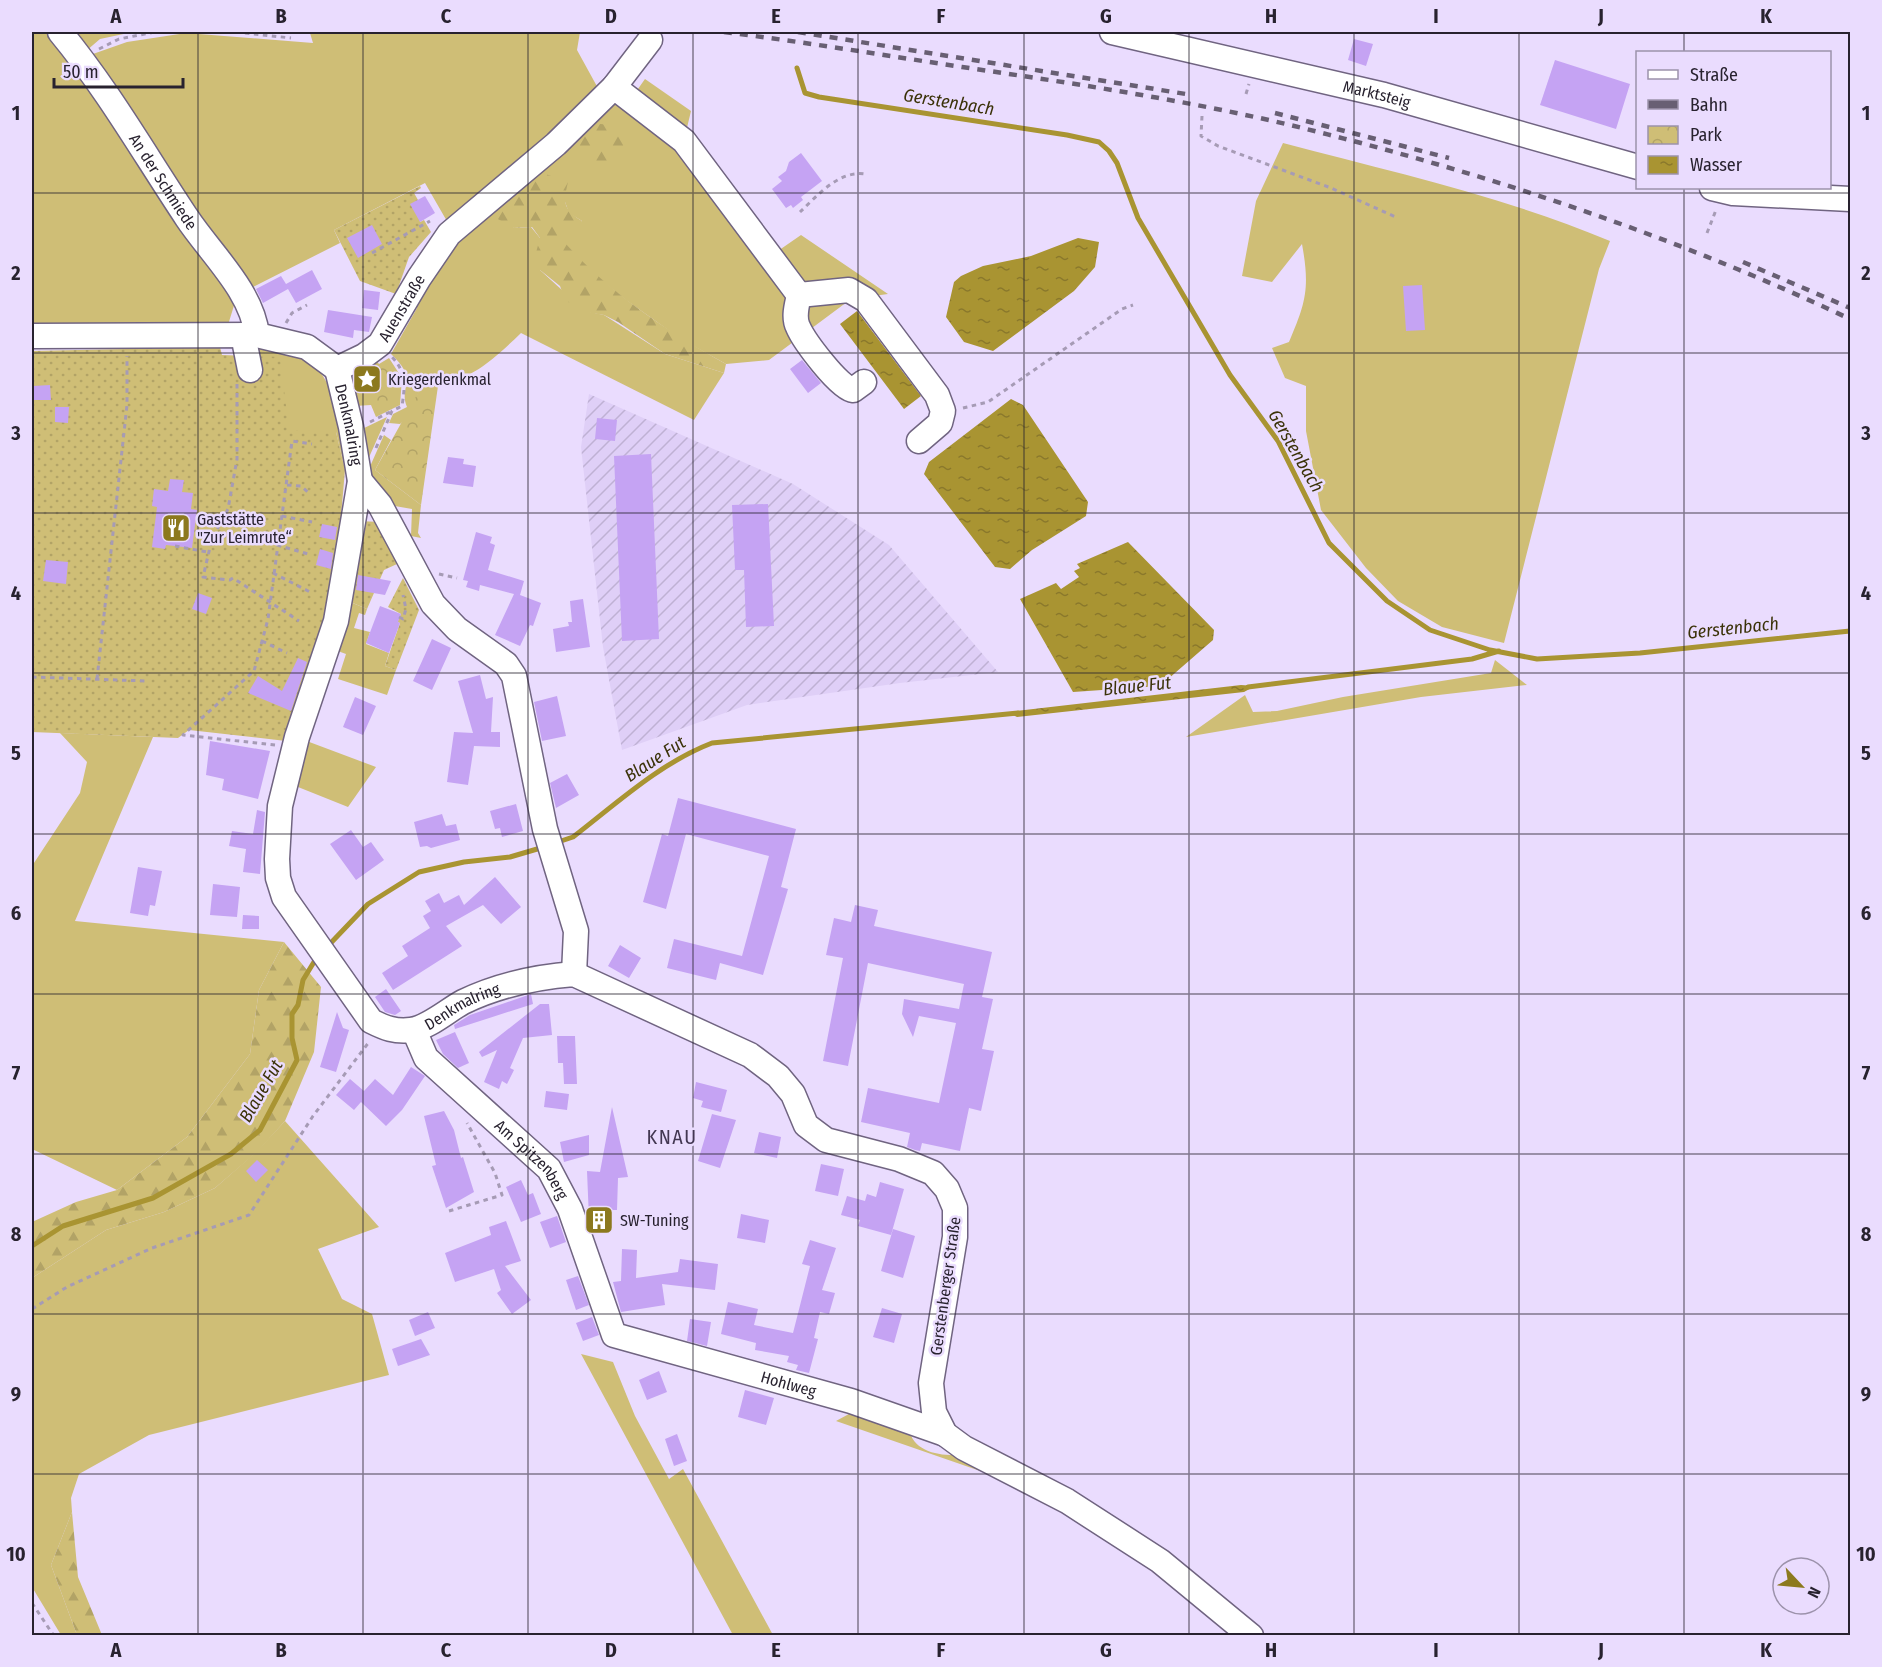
<svg xmlns="http://www.w3.org/2000/svg" width="1882" height="1667" viewBox="0 0 1882 1667" font-family="'Fira Sans Condensed',sans-serif">
<style>
.industrial{fill:url(#industrial-furrows)}
.grass{fill:#cfbe76}
.forest{fill:url(#forest-firs)}
.park{fill:url(#park-crowns)}
.garden{fill:url(#garden-dots)}
.water{fill:url(#water-ripples)}
.lines{fill:none;stroke-linecap:round;stroke-linejoin:round}
.stream{stroke:#a99432;stroke-width:5}
.building{fill:#c5a3f3}
.minor-casing{stroke:#706481;stroke-width:27}
.path{stroke:#a69bb5;stroke-width:3;stroke-dasharray:4.5 4.5;stroke-linecap:butt}
.minor{stroke:#fff;stroke-width:24}
.rail{stroke:#685f73;stroke-width:4.5;stroke-dasharray:8 8;stroke-linecap:butt}
.grid{fill:none;stroke:#28222f;stroke-width:1.5;stroke-opacity:0.55}
.labels{text-anchor:middle;stroke-width:5;stroke-linejoin:round;paint-order:stroke}
.street-label{font-size:16px;fill:#28222f;stroke:#eadcfe}
.poi-label{font-size:16px;fill:#28222f;stroke:#eadcfe;text-anchor:start}
.water-label{font-size:18px;font-style:italic;fill:#3b3208;stroke:#eadcfe}
.quarter-label{font-size:20px;letter-spacing:1.5px;fill:#433752;stroke:#eadcfe}
.neatline{fill:none;stroke:#28222f;stroke-width:2}
.grid-label{font-size:20px;text-anchor:middle;font-weight:bold;fill:#28222f}
</style>
<defs>
<pattern id="industrial-furrows" width="10" height="10" patternUnits="userSpaceOnUse" patternTransform="scale(1.5)"><rect width="10" height="10" fill="#dfcff7"/><path d="M-1 1l2-2M0 10L10 0M9 11l2-2" fill="none" stroke="#bfb1d4"/></pattern>
<pattern id="forest-firs" width="22" height="20" patternUnits="userSpaceOnUse" patternTransform="scale(1.5)"><rect width="22" height="20" fill="#cfbe76"/><path d="M5 1l3.5 6h-7zM16 11l3.5 6h-7z" fill="#b2a366"/></pattern>
<pattern id="park-crowns" width="20" height="18" patternUnits="userSpaceOnUse" patternTransform="scale(1.5)"><rect width="20" height="18" fill="#cfbe76"/><path d="M2 6a3 3 0 1 1 6 0M12 15a3 3 0 1 1 6 0" fill="none" stroke="#b2a366"/></pattern>
<pattern id="garden-dots" width="8" height="8" patternUnits="userSpaceOnUse" patternTransform="scale(1.5)"><rect width="8" height="8" fill="#cfbe76"/><path d="M2 2h.1M6 6h.1" fill="none" stroke="#b2a366" stroke-width="1.8" stroke-linecap="round"/></pattern>
<pattern id="water-ripples" width="26" height="14" patternUnits="userSpaceOnUse" patternTransform="scale(1.5)"><rect width="26" height="14" fill="#a99432"/><path d="M2 4q2-2 4 0t4 0M15 11q2-2 4 0t4 0" fill="none" stroke="#8a782b"/></pattern>
</defs>
<rect width="100%" height="100%" fill="#eadcfe"/>
<path class="industrial" d="M589 394 793 484 889 545 998 672 900 683 747 705 622 750 603 647 581 447Z"/>
<path class="grass" d="M32 32H53L236 299 228 325 32 330Z
M69 32H133L100 39 86 51Z
M290 32H580L577 50 599 90 562 130 448 223 425 183 334 230 340 243 247 290 90 55 127 42 186 33 313 43 310 33Z
M645 79 691 111 685 136 762 262 801 235 888 294 851 299 769 360 726 364 681 339 626 300 590 271 564 243 582 221 569 213 564 199 540 172 610 103H628Z
M1283 143C1393 172 1505 197 1610 241L1599 269 1504 643 1442 627 1398 601 1366 568 1321 510 1306 431V386L1285 378 1272 348 1289 342C1306 302 1310 288 1302 244L1272 282 1242 276 1256 201Z
M499 203 514 228 531 227 540 238V270L585 311 604 315 665 354 724 373 694 420 521 333C494 359 463 389 423 384L405 420 400 424 389 423 393 414 407 407C398 386 420 381 391 354L417 308 416 299 445 251Z
M265 346C276 349 291 350 301 356 340 376 340 433 345 470L336 432 279 434 254 351Z
M387 417 366 464 360 430Z
M384 435 391 440 375 470 421 505 418 533 421 538 411 536 412 509 389 505 368 471Z
M348 601 367 609 365 615 359 613 354 628 370 632 366 644 389 653 385 666 396 670 387 695 338 679 346 654 335 650Z
M1495 660 1527 685 1421 697 1186 737 1245 695 1253 712 1277 711 1343 697 1491 673Z
M60 733 153 737 75 921 284 942 259 990 250 1054 187 1137 117 1190 32 1149V866L80 793 87 762Z
M304 740 376 767 348 807 293 785Z
M285 1121 379 1227 318 1249 342 1299 372 1314 389 1375 149 1435 79 1474 71 1498 72 1512 51 1565 77 1635H61L32 1587V1278L106 1230 164 1212 215 1188 257 1151Z
M581 1354 613 1362 635 1416 669 1479 683 1469 773 1635H733Z
M860 1408 909 1428C912 1451 938 1456 958 1455L1049 1502 986 1473 836 1421Z"/>
<path class="forest" d="M591 123 620 126 626 150 612 161 598 166 581 152 577 137Z
M540 172 568 182C563 203 563 209 582 221L577 235 565 243C611 294 667 331 726 364L724 373 665 354 618 322 604 315 585 312 565 300 560 286 540 270 534 260 540 238 532 227 514 228 496 218 499 203Z
M284 942 321 987 314 1052 285 1121 258 1151 215 1188 164 1212 106 1230 32 1278V1222L76 1202 117 1190 187 1137 250 1054 259 990Z
M72 1512 78 1577 102 1635H77L51 1565Z"/>
<path class="park" d="M389 358 402 378 400 405 376 417 371 405 355 406C350 378 351 375 375 359L379 364Z
M423 384 438 386 421 505 375 470Z"/>
<path class="garden" d="M420 186 421 188 414 193 418 200 420 222 424 220 431 232 409 257 396 294 360 281 334 230Z
M220 347 222 355 280 357 289 430 336 432 345 470 333 608 286 741 189 730 178 738 32 732V351Z
M359 521 380 522 397 564 384 570 367 609 348 601Z
M403 578 419 610 396 670 385 666 400 623 397 622 401 614 388 607Z"/>
<path class="water" d="M1078 238 1099 242 1095 267 1074 291 993 351 964 342 946 317 954 282 961 276 983 266 1031 256Z
M857 311 921 396 904 409 840 324Z
M1011 399 1023 405 1088 502 1086 516 1032 550 1010 569 995 567 924 474 929 462Z
M1128 542 1214 630 1213 640 1160 686 1073 692 1020 599 1056 583 1061 589 1079 577 1074 571 1080 568 1077 564Z
M1241 685 1255 686 1244 692 1017 717 1011 714 1015 711Z"/>
<g class="lines">
<path class="stream" d="M797 68 805 93 819 97 1067 135 1099 142 1109 151 1117 163 1138 218 1230 375 1278 441 1329 543 1387 601 1430 630 1490 650 1537 659 1640 653 1850 631
M1248 687 1472 659 1499 651
M555 843 573 837C617 803 660 763 712 743L1018 713
M326 948 368 904 419 872 464 862 510 857 544 847
M32 1246 63 1226 153 1198 231 1154 260 1130 297 1060 292 1038V1014L298 1005 303 980 317 957"/>
</g>
<path class="building" d="M1354 39 1373 44 1366 66 1348 60Z
M1555 60 1630 84 1616 129 1540 105Z
M801 153 822 181 801 197 803 200 793 208 791 205 786 208 772 189 782 181 778 177 786 171 789 162Z
M425 196 435 213 420 222 410 204Z
M372 225 382 244 358 258 347 238Z
M312 270 322 289 296 303 288 289 263 303 256 289 281 276 286 284Z
M1422 285 1425 330 1406 331 1403 286Z
M364 290 380 292 378 310 362 308Z
M328 310 372 317 369 332 354 330 353 338 324 332Z
M802 360 821 383 808 393 790 369Z
M50 385 51 400H33V386Z
M55 407H69L68 423 55 422Z
M597 418 617 420 615 441 595 439Z
M651 454 659 639 622 641 614 456Z
M448 457 464 459 463 464 476 466 473 487 443 483Z
M170 479 184 480 182 492 193 493 191 509 197 510 192 548 166 545 165 549 152 547 157 507 152 506 154 489 168 491Z
M768 504 774 626 746 627 744 570H735L732 505Z
M322 524 337 527 335 540 319 537Z
M476 532 492 537 490 543 495 545 488 570 524 581 520 595 541 603 533 626 530 625 520 646 495 635 514 594 480 585 479 591 466 587 468 581 463 580Z
M320 549 333 553 331 569 316 565Z
M46 560 68 562 66 584 43 581Z
M358 575 391 581 385 595 356 590Z
M198 593 212 598 206 614 192 609Z
M583 599 590 647 556 652 553 629 569 626 568 622H572L570 601Z
M380 606 401 614 398 622 400 623 389 653 366 643Z
M432 639 451 648 432 690 413 681Z
M298 658 307 662 291 711 248 693 258 676 282 691Z
M480 675 486 699 493 697 491 732H500V747L474 746 468 785 447 782 454 732 473 733 458 681Z
M557 696 566 736 542 741 534 702Z
M355 697 376 706 363 735 343 727Z
M210 741 270 751 258 799 222 790 224 779 206 775Z
M567 774 579 795 556 808 550 783Z
M678 798 796 829 781 887 788 889 763 975 720 963 716 980 667 968 674 939 742 956 769 856 686 834 666 909 643 902 662 834 668 836Z
M516 804 523 831 502 837 500 828 495 829 490 811Z
M257 810 265 812 260 874 243 872 246 849 229 846 232 831 253 834Z
M442 814 446 826 456 824 460 840 431 848 427 846 420 847 414 822Z
M351 830 363 847 371 842 384 860 356 880 330 844Z
M138 867 162 871 155 906 150 905 148 916 130 913Z
M495 877 521 907 501 924 483 905 446 926 462 946 393 990 382 973 408 956 402 946 430 928 423 916 431 911 425 901 439 893 444 903 459 895 464 905Z
M213 884 240 887 237 917 210 915Z
M855 905 878 910 874 926 992 952 982 997 993 999 982 1049 994 1051 981 1111 969 1108 960 1151 922 1143 920 1151 915 1150 907 1147 910 1133 861 1122 868 1088 939 1103 956 1023 919 1016 913 1037 902 1014 904 999 959 1009 964 984 868 963 848 1066 823 1061 843 958 826 955 834 918 851 922Z
M243 915 259 916V929H242Z
M620 945 641 958 629 978 608 966Z
M386 989 401 1011 395 1015 385 1012 375 997Z
M531 994 533 1004 455 1029 454 1025 470 1015Z
M540 1004H549L552 1035 523 1038 510 1068 514 1070 507 1084 502 1081 499 1089 484 1082 497 1050 482 1057 479 1052Z
M337 1012 343 1028 349 1030 336 1072 320 1067Z
M455 1032 469 1063 458 1068 443 1054 436 1040Z
M557 1036H575L577 1084H564L563 1063H558Z
M411 1067 425 1076 402 1110 386 1126 361 1102 354 1110 336 1095 350 1079 364 1091 375 1079 393 1095Z
M696 1082 727 1090 721 1112 701 1107 703 1101 693 1098Z
M546 1091 569 1094 567 1110 544 1107Z
M612 1107 628 1177 618 1178 617 1210H609V1230H593L589 1219 587 1171 600 1172Z
M444 1111 454 1130 461 1158 463 1157 474 1192 446 1208 432 1166 436 1165 424 1116Z
M712 1114 736 1120 720 1168 698 1161Z
M759 1132 781 1137 777 1158 754 1153Z
M589 1135V1155L564 1162 560 1142Z
M257 1160 268 1170 256 1182 246 1171Z
M821 1164 844 1169 838 1196 815 1191Z
M521 1180 528 1195 533 1193 541 1214 521 1222 506 1187Z
M880 1182 904 1189 891 1235 858 1226 860 1220 841 1215 847 1196 865 1201 867 1194 876 1197Z
M741 1214 769 1220 765 1243 737 1238Z
M557 1216 566 1242 550 1248 540 1222Z
M506 1221 521 1261 505 1266 531 1300 512 1314 497 1293 501 1290 494 1269 455 1282 445 1253 491 1235 489 1227Z
M893 1229 915 1236 903 1278 881 1271Z
M810 1240 836 1248 822 1290 835 1293 829 1314 820 1312 814 1338 818 1339 809 1373 796 1370 798 1365 787 1362 789 1356 755 1350 756 1343 721 1334 728 1302 758 1309 754 1325 793 1333 810 1266 802 1264Z
M622 1249 637 1250 636 1278 678 1272 680 1259 718 1264 715 1290 662 1284 665 1305 621 1312 613 1282 621 1281Z
M578 1276 589 1305 576 1310 566 1280Z
M882 1308 902 1314 894 1343 873 1337Z
M428 1312 435 1328 415 1336 409 1320Z
M592 1317 599 1335 583 1341 576 1323Z
M690 1319 711 1322 707 1346 687 1341Z
M421 1339 430 1355 398 1366 392 1349Z
M659 1371 667 1392 647 1400 639 1380Z
M745 1390 774 1398 766 1425 738 1417Z
M677 1434 687 1461 674 1466 665 1439Z"/>
<g class="lines">
<g class="minor-casing">
<g id="minor">
<path id="s1" d="M60 32C108 90 145 155 187 218 211 254 252 291 257 335"/>
<path id="s2" d="M1112 32 1384 95 1638 167"/>
<path d="M614 87 684 141 799 295C797 305 793 317 798 327 804 341 840 389 853 390L864 382"/>
<path d="M1712 188 1733 193 1850 199"/>
<path d="M799 295 849 290 866 300 937 395 943 411 940 423 919 441"/>
<path d="M243 335 250 370"/>
<path d="M32 336 257 335 307 347 337 369"/>
<path id="s3" d="M337 369 351 427 360 481 336 621 297 737 280 806 277 859 278 878 284 897 371 1021C385 1028 395 1032 411 1030 428 1028 448 1010 463 1002 498 985 536 977 574 974L750 1055 778 1076 793 1094 806 1125 826 1140 899 1159 933 1173 947 1189 955 1208V1237L931 1383 934 1412 945 1434 964 1448 1067 1501 1160 1561 1251 1636"/>
<path id="s4" d="M337 369 364 356 380 344 419 278 449 234 556 144 614 87 650 40"/>
<path d="M360 481 380 505 433 604 457 629 506 664 514 676 545 829 576 931 574 974"/>
<path id="s5" d="M414 1030 426 1058 549 1169 570 1209 614 1335 851 1401 945 1434"/>
</g>
</g>
<path class="path" d="M236 32 291 38
M99 49 119 39 155 32
M1246 94 1249 84
M1202 116 1201 136 1218 146 1331 188 1398 218
M800 212C817 196 839 170 865 174
M1707 233 1716 210
M372 253 430 221
M286 323 292 313 307 305
M237 384V459L228 509 212 539 203 577 230 580 233 578 299 621
M963 408 988 402 1122 309 1133 305
M370 422 390 412
M376 448 392 411 402 406C405 386 407 373 392 357
M287 485 301 486 309 493
M282 516 312 522
M277 545 308 554
M175 546 207 552
M273 573 310 592
M439 574 457 578
M399 617 403 619 406 609 403 595
M262 641 287 653
M32 677 147 681
M97 679 127 405V356
M275 745 183 735 254 671 268 619 292 441 312 444
M449 1211 502 1195 495 1173 467 1123
M32 1309 67 1287 152 1248 249 1215 313 1116 369 1042
M32 1603 54 1636"/>
<use href="#minor" class="minor"/>
<path class="rail" d="M724 32C804 42 883 55 962 67 1071 83 1179 99 1286 124 1480 171 1670 234 1850 319
M798 32 1192 95
M1275 113 1449 158
M1743 262 1850 308"/>
</g>
<path class="grid" d="M198 32V1636M363 32V1636M528 32V1636M693 32V1636M858 32V1636M1024 32V1636M1189 32V1636M1354 32V1636M1519 32V1636M1684 32V52M1684 188V1636M32 193H1850M32 353H1850M32 513H1850M32 673H1850M32 834H1850M32 994H1850M32 1154H1850M32 1314H1850M32 1474H1850"/>
<defs>
<g id="sight-square" transform="scale(1.5)"><rect x="-9" y="-9" width="18" height="18" rx="4" fill="#8c791e" stroke="#eadcfe"/><path d="M0-6L1.8-2.2L6-1.7L2.9 1.2L3.7 5.4L0 3.3L-3.7 5.4L-2.9 1.2L-6-1.7L-1.8-2.2Z" fill="#fff"/></g>
<g id="restaurant-square" transform="scale(1.5)"><rect x="-9" y="-9" width="18" height="18" rx="4" fill="#8c791e" stroke="#eadcfe"/><path d="M-5-6h1v4h1v-4h1v4h1v-4h1v5L-1.5 .5V6h-2V.5L-5-1ZM5-6V6H3V1.5H1.5Q1.5-4 5-6Z" fill="#fff"/></g>
<g id="building-square" transform="scale(1.5)"><rect x="-9" y="-9" width="18" height="18" rx="4" fill="#8c791e" stroke="#eadcfe"/><path d="M-4-6H4V6H1V3H-1V6H-4ZM-2.5-4.3h1.7v1.8h-1.7ZM.8-4.3h1.7v1.8H.8ZM-2.5-1h1.7V.8h-1.7ZM.8-1h1.7V.8H.8Z" fill="#fff"/></g>
</defs>
<g fill-rule="evenodd">
<use href="#sight-square" x="367" y="379"/>
<use href="#restaurant-square" x="176" y="528"/>
<use href="#building-square" x="599" y="1220"/>
</g>
<g class="labels">
<g class="street-label">
<text dy="6" stroke="none"><textPath href="#s2" startOffset="272">Marktsteig</textPath></text>
<text dy="6" stroke="none"><textPath href="#s1" startOffset="182">An der Schmiede</textPath></text>
<text dy="6" stroke="none"><textPath href="#s4" startOffset="92">Auenstraße</textPath></text>
<text dy="6" stroke="none"><textPath href="#s3" startOffset="57">Denkmalring</textPath></text>
<text dy="6" stroke="none"><textPath href="#s3" startOffset="792">Denkmalring</textPath></text>
<text dy="6" stroke="none"><textPath href="#s5" startOffset="178">Am Spitzenberg</textPath></text>
<text transform="translate(945 1286) rotate(-82)" y="6">Gerstenberger Straße</text>
<text dy="6" stroke="none"><textPath href="#s5" startOffset="556">Hohlweg</textPath></text>
</g>
<g class="poi-label">
<text x="388" y="385">Kriegerdenkmal</text>
<text x="197" y="525">Gaststätte<tspan x="197" dy="18">"Zur Leimrute“</tspan></text>
<text x="620" y="1226">SW-Tuning</text>
</g>
<g class="water-label">
<text transform="translate(949 102) rotate(9)" y="6">Gerstenbach</text>
<text transform="translate(1296 451) rotate(60)" y="6">Gerstenbach</text>
<text transform="translate(1733 628) rotate(-6)" y="6">Gerstenbach</text>
<text transform="translate(1137 686) rotate(-6)" y="6">Blaue Fut</text>
<text transform="translate(655 759) rotate(-33)" y="6">Blaue Fut</text>
<text transform="translate(261 1091) rotate(-60)" y="6">Blaue Fut</text>
</g>
<g class="quarter-label">
<text x="672" y="1144">KNAU</text>
</g>
</g>
<rect width="1882" height="1667" fill="none" stroke="#eadcfe" stroke-width="66"/>
<rect x="1636" y="51" width="195" height="138" fill="#eadcfe" stroke="#9c92ab" stroke-width="1.5"/>
<rect x="1648" y="70" width="30" height="9" fill="#ffffff" stroke="#9c92ab" stroke-width="1.5"/>
<text x="1690" y="81" font-size="18" fill="#28222f">Straße</text>
<rect x="1648" y="100" width="30" height="9" fill="#685f73" stroke="#9c92ab" stroke-width="1.5"/>
<text x="1690" y="111" font-size="18" fill="#28222f">Bahn</text>
<rect x="1648" y="126" width="30" height="18" fill="url(#park-crowns)" stroke="#9c92ab" stroke-width="1.5"/>
<text x="1690" y="141" font-size="18" fill="#28222f">Park</text>
<rect x="1648" y="156" width="30" height="18" fill="url(#water-ripples)" stroke="#9c92ab" stroke-width="1.5"/>
<text x="1690" y="171" font-size="18" fill="#28222f">Wasser</text>
<g transform="translate(1801 1586) rotate(116)"><circle r="28" fill="#eadcfe" stroke="#9c92ab" stroke-width="1.5"/>
<path d="M0-4.5L10 22L0 15L-10 22Z" fill="#8c791e"/>
<text y="-9" font-size="16" font-weight="bold" text-anchor="middle" fill="#28222f">N</text>
</g>
<path d="M54 78v9h129v-9" fill="none" stroke="#28222f" stroke-width="3"/>
<text x="63" y="78" font-size="18" fill="#28222f" stroke="#eadcfe" stroke-width="4.5" paint-order="stroke">50 m</text>
<rect x="33" y="33" width="1816" height="1601" class="neatline"/>
<g class="grid-label">
<text x="116" y="23">A</text>
<text x="281" y="23">B</text>
<text x="446" y="23">C</text>
<text x="611" y="23">D</text>
<text x="776" y="23">E</text>
<text x="941" y="23">F</text>
<text x="1106" y="23">G</text>
<text x="1271" y="23">H</text>
<text x="1436" y="23">I</text>
<text x="1601" y="23">J</text>
<text x="1766" y="23">K</text>
<text x="16" y="120">1</text>
<text x="1866" y="120">1</text>
<text x="16" y="280">2</text>
<text x="1866" y="280">2</text>
<text x="16" y="440">3</text>
<text x="1866" y="440">3</text>
<text x="16" y="600">4</text>
<text x="1866" y="600">4</text>
<text x="16" y="760">5</text>
<text x="1866" y="760">5</text>
<text x="16" y="920">6</text>
<text x="1866" y="920">6</text>
<text x="16" y="1080">7</text>
<text x="1866" y="1080">7</text>
<text x="16" y="1241">8</text>
<text x="1866" y="1241">8</text>
<text x="16" y="1401">9</text>
<text x="1866" y="1401">9</text>
<text x="16" y="1561">10</text>
<text x="1866" y="1561">10</text>
<text x="116" y="1657">A</text>
<text x="281" y="1657">B</text>
<text x="446" y="1657">C</text>
<text x="611" y="1657">D</text>
<text x="776" y="1657">E</text>
<text x="941" y="1657">F</text>
<text x="1106" y="1657">G</text>
<text x="1271" y="1657">H</text>
<text x="1436" y="1657">I</text>
<text x="1601" y="1657">J</text>
<text x="1766" y="1657">K</text>
</g>
</svg>
